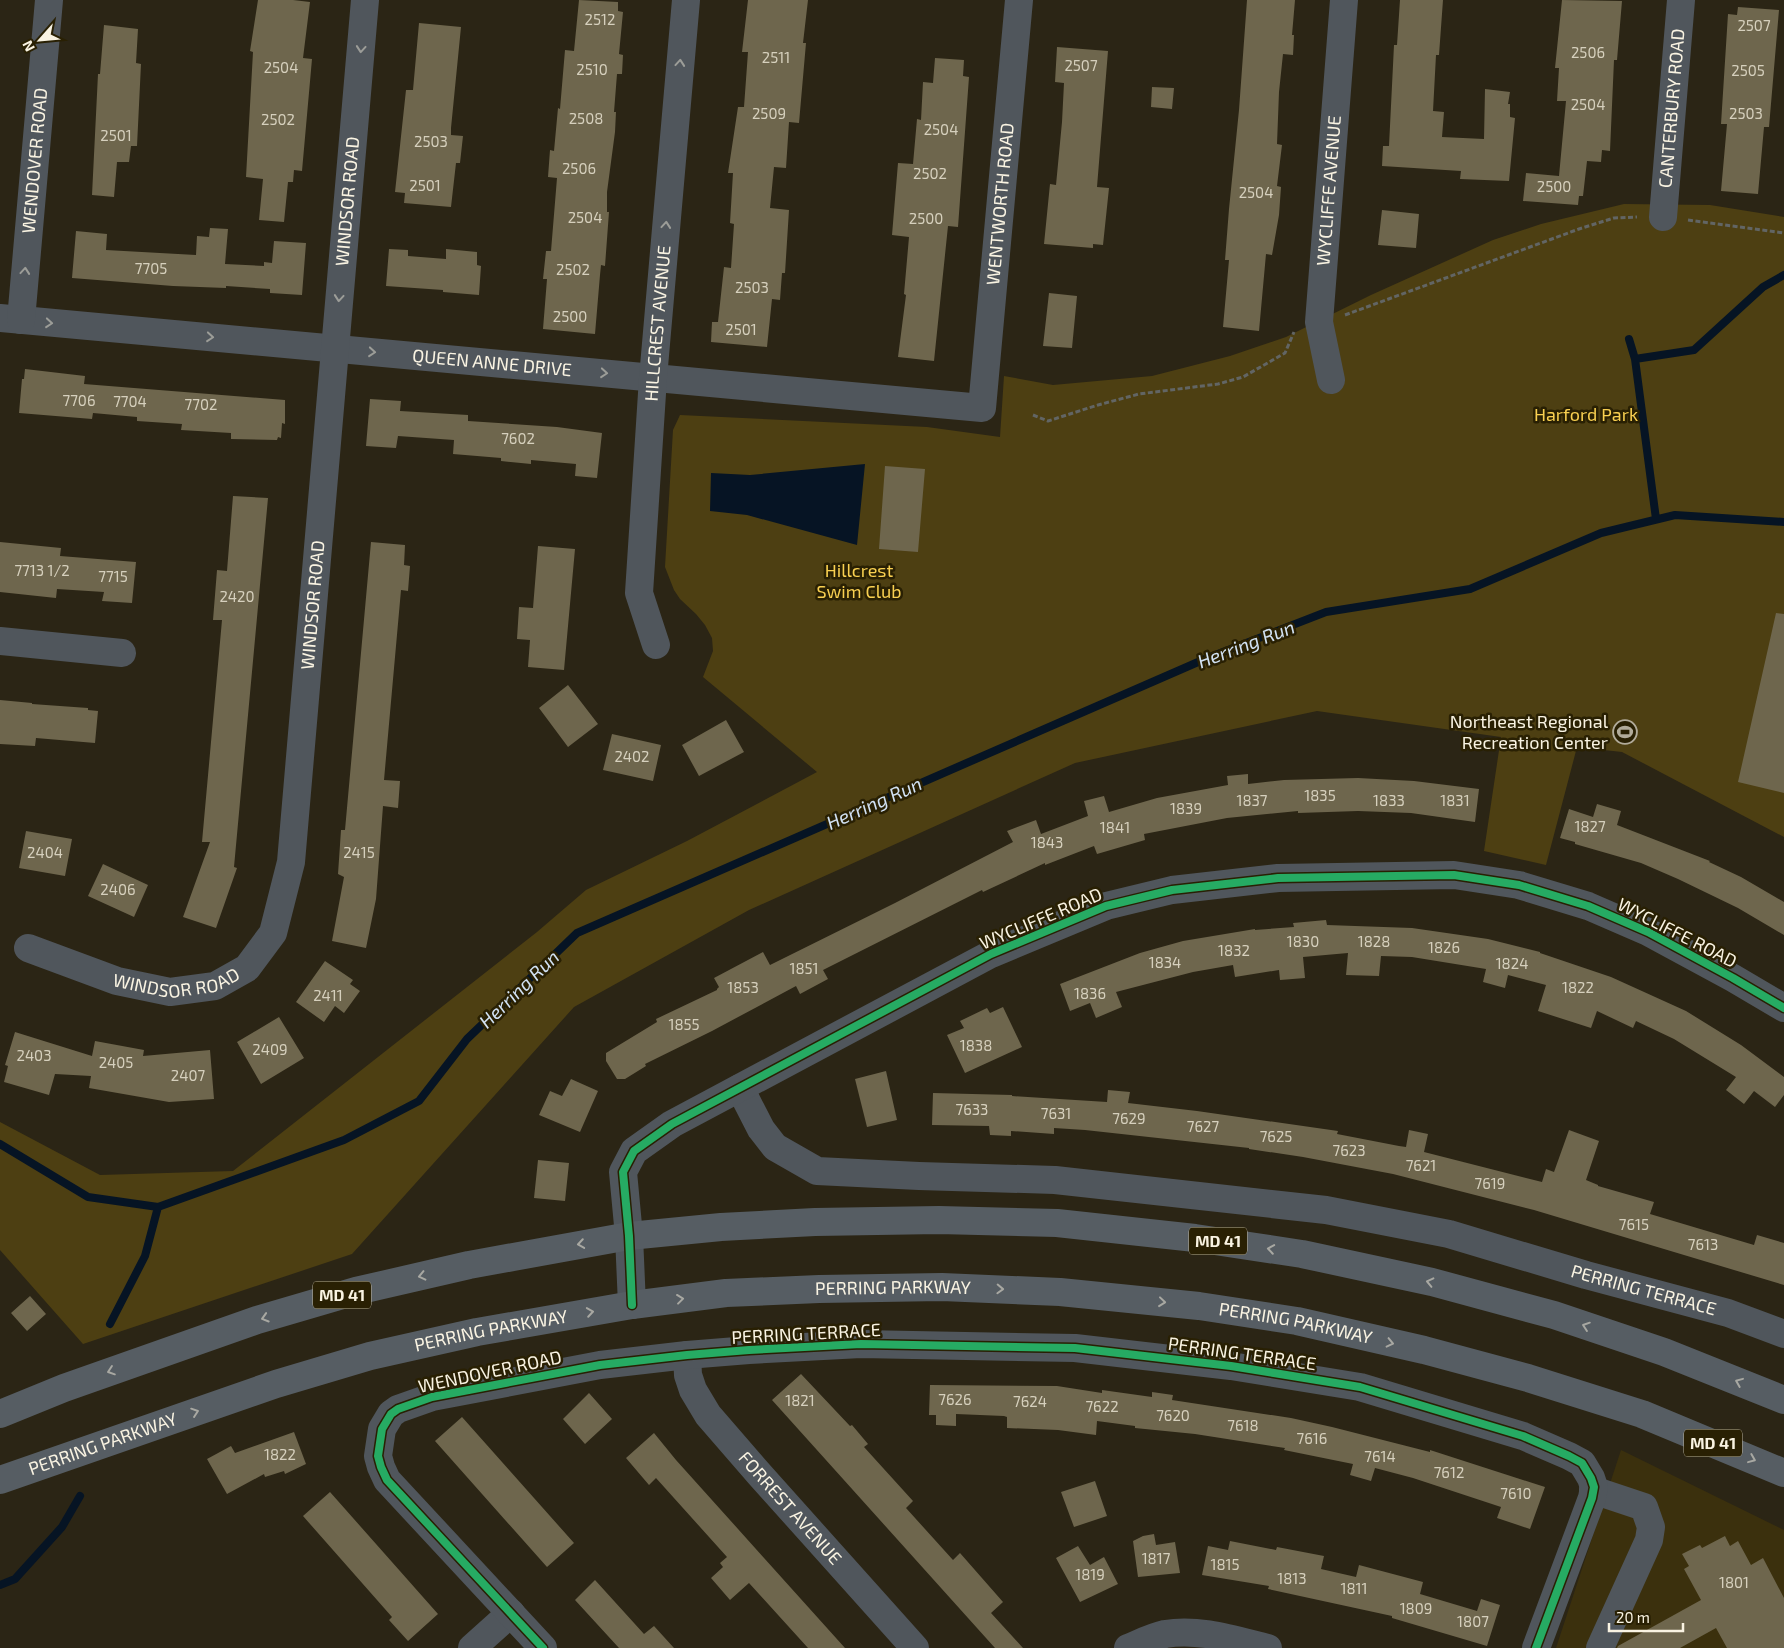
<svg xmlns="http://www.w3.org/2000/svg" width="1784" height="1648" viewBox="0 0 1784 1648" font-family="'Exo 2',sans-serif">
<style>
.built{fill:#3b300d}
.green{fill:#4d3f12}
.water{fill:#061424}
.lines{fill:none;stroke-linecap:round;stroke-linejoin:round}
.stream{stroke:#061424;stroke-width:8}
.building{fill:#6e664d}
.path{stroke:#626564;stroke-width:3;stroke-dasharray:5 2.5;stroke-linecap:butt}
.minor{stroke:#50565c;stroke-width:28}
.major{stroke:#565d63;stroke-width:28}
.cycleway-casing{stroke:#292003;stroke-width:11}
.cycleway{stroke:#26ab63;stroke-width:8}
.oneway{stroke:#9c9d98}
.oneway2{stroke:#a8a8a2}
.labels{text-anchor:middle;stroke-width:5;stroke-linejoin:round;paint-order:stroke}
.number-label{font-size:15px;fill:#d6d0bd}
.shield{fill:#292003;stroke:#bbb49f;stroke-width:1}
.shield-label{font-size:16px;font-weight:bold;fill:#f9f3e2}
.street-label{font-size:18px;fill:#f9f3e2;stroke:#292003}
.park-label{font-size:18px;fill:#f9d051;stroke:#292003}
.poi-label{font-size:18px;fill:#f9f3e2;stroke:#292003;text-anchor:end}
.water-label{font-size:19px;font-style:italic;fill:#d2e2f4;stroke:#292003}
</style>
<rect width="100%" height="100%" fill="#2b2515"/>
<path class="built" d="M1621 1450 1784 1530V1648H1556Z"/>
<path class="green" d="M1624 204 1710 205 1784 217V837L1622 752 1577 747 1546 865 1484 851 1501 737 1317 711 1075 763 749 910 574 1007 352 1254 83 1344 0 1250V1122L100 1175 233 1171 537 932 586 890 687 841 817 772 703 677 713 651 712 638 705 625 696 614 680 599 674 590 665 567 673 430 680 415 927 427 1000 437 1004 376 1053 385 1152 376 1230 356 1286 337 1371 295 1493 240 1541 224Z"/>
<path class="water" d="M865 464 857 545 747 515 710 511 711 473 750 475Z"/>
<g class="lines">
<path class="stream" d="M1629 339 1635 359 1656 519
M1635 359 1694 350 1763 287 1784 275
M0 1144 88 1197 158 1207 344 1140 419 1101 467 1039 577 933 1205 659 1326 612 1470 589 1601 533 1675 515 1784 522
M110 1324 145 1256 158 1207
M0 1585 15 1579 62 1527 80 1496"/>
</g>
<path class="building" d="M258 0H293L310 2 303 58 312 59 302 171 294 170 293 182H288L284 222 259 220 263 179 246 177 253 52 250 51Z
M579 0 618 2V11L623 12 619 54 623 55 622 74H617L614 112H616L615 132 607 192V212H609L605 266 601 265 600 275 595 334 543 329 547 279H543L546 251H551L557 178 548 177 550 150 554 151 558 108 560 109 565 50 574 51Z
M748 0H808L803 43H806L799 123 789 122 786 168 774 167 770 208 789 210 785 273H782L780 300 772 299 767 347 711 342 712 322H718L724 267 731 268 734 224 730 223 733 173H728L738 107H744L748 52H742Z
M1247 0H1295L1292 35H1294L1293 55 1283 54 1279 92 1277 144 1282 145 1277 186 1281 187 1279 215 1272 255 1266 254 1259 331 1223 327 1229 260H1225L1229 209 1239 110Z
M1400 0H1443L1439 55H1436L1433 111 1444 112 1442 137 1484 139 1485 89 1510 92 1508 104H1510V117L1515 118 1509 181 1460 179 1461 171 1382 166 1383 146H1389L1394 45H1397Z
M1562 0 1622 1 1617 60H1614L1610 151 1602 150 1601 162 1587 161 1583 196H1579L1578 205 1523 201 1526 173 1559 176 1566 101H1557L1559 68H1555Z
M1738 7 1779 10 1769 127H1764L1758 194 1721 191 1727 124H1721L1728 14 1737 15Z
M419 23 461 27 451 128V135L463 136 460 163H456L451 207 404 203 405 193 395 192 406 90H413Z
M104 25 138 29 136 63 141 64 137 146H131L129 162H117L114 197 92 195 98 74H100Z
M1057 47 1108 51 1097 187 1109 188 1103 245 1093 244V248L1044 244 1050 184 1056 185 1062 122 1064 83 1055 82Z
M935 58 964 60 963 76 969 77 958 227 948 226 934 361 898 357 906 295 904 294 909 237 892 235 898 163 913 164 917 119 921 120 923 82 933 83Z
M1152 87 1174 88 1172 109 1151 107Z
M1382 210 1419 214 1416 248 1378 245Z
M210 228 228 229 225 264 264 266V262L272 263 274 241 306 243 302 295 270 293V289L226 286V288L173 286 72 278 76 231 107 234 106 250 196 255 197 236 209 237Z
M389 249 408 250V256L446 259V249L477 252V265L481 266 479 295 443 292V290L386 286Z
M1049 293 1077 296 1072 348 1043 346Z
M25 369 85 376 84 384 285 400V424L282 423 281 438 278 437 277 440 231 439V433L181 430 182 424 137 421V417L93 413 92 419 19 413 22 379H24Z
M370 399 401 401 400 411 468 415V421L557 427 602 433 597 478 575 476 576 464 531 460V464L501 461V458L453 454 454 440 398 436 396 448 366 446Z
M885 466 925 469 918 552 879 549Z
M233 496 268 498 234 867 237 868 216 928 183 917 210 842H202L222 620H213L217 570 227 571Z
M0 542 61 548 60 556 136 562 132 603 102 601 104 592 57 589 56 598 0 592Z
M371 542 405 545 404 565 410 566 408 591 401 590 384 780 400 781 398 808 383 806 376 899 366 948 332 941 344 877 338 874 341 830H345Z
M538 546 575 549 564 670 528 667 530 640 517 639 519 607 533 608Z
M1776 613 1784 614V793L1738 782Z
M568 685 598 724 568 747 539 708Z
M0 700 32 703V704L88 708V710L98 711 95 743 36 738 35 746 0 744Z
M726 720 744 752 699 776 682 745Z
M612 734 661 745 653 781 603 770Z
M1248 774V784L1284 780 1358 778 1414 781 1479 789 1475 822 1411 813 1358 811 1298 813V811L1227 818 1144 834 1145 840 1097 854 1094 846 1045 865V863L983 892 982 890 823 970 828 979 800 994 796 986 712 1031 645 1064 646 1066 625 1079H617L606 1061V1053L657 1022 656 1019 717 990V989L719 987 714 978 763 952 770 965 895 903 1013 842 1007 831 1036 820 1041 834 1088 816 1084 801 1104 796 1109 812 1157 798 1228 785 1227 776Z
M1597 804 1621 811 1617 825 1710 861 1709 862 1741 877 1784 902V935L1738 908 1678 879 1641 863 1575 844V842L1560 838 1569 809 1593 817Z
M26 831 72 839 65 876 19 868Z
M103 864 148 885 134 917 88 896Z
M1326 920 1327 925 1412 928 1488 939 1540 952V953L1611 977 1686 1011 1741 1045 1784 1077V1095L1775 1107 1754 1091 1744 1104 1726 1090 1736 1077 1674 1039 1636 1021 1633 1028 1597 1011 1591 1028 1538 1011 1546 985 1508 975 1505 988 1483 982 1486 969 1412 957 1381 956 1379 976 1346 975 1348 953 1303 957 1305 978 1280 980 1279 970 1235 977 1233 965 1193 972 1116 992 1122 1007 1096 1018 1090 1003 1070 1011 1060 984 1140 953 1183 941 1255 929V930L1294 927 1293 923Z
M325 961 353 980 350 984 360 991 344 1013 335 1006 324 1022 296 1002Z
M1003 1007 1022 1047 965 1073 947 1035 964 1028 960 1021 987 1008 990 1013Z
M279 1017 304 1058 261 1084 237 1042Z
M15 1032 92 1056 95 1041 144 1050 143 1056 210 1050 214 1099 169 1102 89 1088 91 1076 55 1074 49 1095 4 1082 8 1066 5 1065Z
M886 1071 897 1120 867 1127 855 1079Z
M571 1079 598 1091 580 1132 539 1115 550 1091 562 1096Z
M1108 1090 1130 1092 1128 1103 1197 1111 1338 1131 1337 1134 1399 1146 1406 1147 1409 1130 1428 1134 1424 1152 1542 1182 1546 1169 1554 1172 1569 1130 1599 1141 1586 1180 1598 1185V1186L1654 1202 1650 1214 1754 1245 1757 1235 1784 1243V1285L1534 1210 1393 1174 1303 1157 1249 1149V1148L1085 1130 1054 1128V1134L1011 1131V1136L990 1135 989 1126 932 1125 933 1093 1012 1095V1096L1107 1102Z
M538 1160 569 1163 565 1201 534 1198Z
M30 1296 46 1314 27 1331 11 1313Z
M801 1374 850 1426 852 1425 868 1444 864 1447 913 1501 906 1508 953 1560 960 1553 1003 1602 991 1613 1023 1648H995L772 1400Z
M930 1385 1057 1386 1102 1393V1390L1152 1397V1392L1173 1395 1172 1400 1291 1418 1332 1427 1430 1452V1450L1545 1487 1530 1529 1497 1518 1501 1507 1413 1478 1375 1468 1371 1481 1350 1475 1353 1464 1284 1450 1285 1448 1195 1434 1135 1428V1426L1097 1421 1096 1435 1058 1430 1007 1428V1417L1004 1416 956 1414V1426L936 1425V1415H929Z
M589 1393 612 1419 585 1444 563 1419Z
M462 1417 574 1543 547 1567 435 1441Z
M294 1432 306 1464 285 1474 284 1471 265 1477 264 1474 227 1494 207 1459 231 1446 235 1453Z
M654 1433 676 1460 845 1648H808L749 1583 730 1600 711 1578 723 1567 720 1563 727 1557 656 1478 649 1485 626 1458Z
M1095 1481 1107 1516 1074 1527 1061 1492Z
M330 1492 438 1614 408 1641 389 1620 392 1617 303 1516Z
M1154 1534 1156 1545 1175 1542 1180 1573 1138 1577 1133 1541 1143 1536Z
M1725 1536 1730 1546 1738 1541 1751 1565 1763 1558 1784 1598V1648H1727L1716 1628 1680 1648H1617L1618 1646 1701 1600 1684 1569 1689 1566 1682 1554 1700 1545 1702 1548Z
M1230 1541 1276 1550 1277 1547 1324 1556 1321 1569 1356 1577 1359 1565 1423 1582 1420 1594 1477 1611 1481 1599 1500 1605 1487 1646 1392 1618V1616L1268 1589 1269 1586 1202 1575 1208 1546 1228 1550Z
M1078 1546 1090 1565 1104 1557 1118 1584 1080 1602 1056 1558Z
M595 1580 644 1634 654 1626 674 1648H619L575 1600Z"/>
<g class="lines">
<path class="path" d="M1688 220 1784 233
M1345 315 1579 229 1614 218 1637 217
M1033 415 1048 421 1098 405 1139 394 1218 384 1243 377 1285 353 1294 332"/>
<g class="minor">
<path id="s1" d="M1663 217 1681 0"/>
<path id="s2" d="M0 318 982 408 1019 0"/>
<path id="s3" d="M21 320 49 0"/>
<path id="s4" d="M1331 380 1319 322 1344 0"/>
<path d="M0 641 122 653"/>
<path id="s5" d="M656 645 639 593 653 378 686 0"/>
<path id="s6" d="M28 948 117 981 170 992 215 986 247 968 273 933 291 862 365 0"/>
<path id="s7" d="M740 1088 761 1129 775 1147 817 1171 919 1176 1055 1180 1326 1210 1449 1234 1586 1275 1728 1313 1784 1334"/>
<path d="M632 1305 629 1236 623 1172 634 1151 672 1124 991 954 1106 906 1172 890 1278 878 1454 875 1519 885 1588 906 1648 932 1733 978 1784 1008"/>
<path id="s8" d="M687 1355 688 1375 693 1390 708 1415 760 1475 915 1648"/>
<path d="M1593 1490 1644 1507 1651 1527 1649 1540 1600 1648"/>
<path d="M472 1648 511 1613"/>
<path d="M543 1648 387 1480 381 1467 378 1456 382 1429 391 1414 398 1409 432 1397 600 1365 687 1355 749 1350 861 1344 1075 1348 1231 1366 1360 1387 1523 1436 1569 1456 1582 1463 1591 1478 1594 1487 1592 1498 1536 1648"/>
<path d="M1128 1648C1140 1643 1152 1637 1165 1634 1199 1628 1235 1640 1268 1648"/>
</g>
<g class="major">
<path d="M0 1414 64 1388 257 1320 356 1291 469 1265 629 1236 721 1227 815 1222 939 1220 1057 1223 1195 1238 1302 1254 1432 1282 1554 1315 1664 1352 1784 1400"/>
<path id="s9" d="M0 1480 276 1384 370 1356 477 1332 632 1305 726 1293 819 1289 942 1287 1060 1292 1199 1306 1297 1321 1424 1350 1528 1378 1642 1414 1784 1473"/>
</g>
<g class="cycleway-casing">
<path id="cycleway" d="M632 1305 629 1236 623 1172 634 1151 672 1124 991 954 1106 906 1172 890 1278 878 1454 875 1519 885 1588 906 1648 932 1733 978 1784 1008
M543 1648 387 1480 381 1467 378 1456 382 1429 391 1414 398 1409 432 1397 600 1365 687 1355 749 1350 861 1344 1075 1348 1231 1366 1360 1387 1523 1436 1569 1456 1582 1463 1591 1478 1594 1487 1592 1498 1536 1648"/>
</g>
<use href="#cycleway" class="cycleway"/>
</g>
<defs><path id="oneway-chevron" d="M-2-3.5L2.5 0L-2 3.5" fill="none" stroke-width="1.6" stroke-linecap="round" stroke-linejoin="round" transform="scale(1.25)"/></defs>
<g class="oneway">
<use href="#oneway-chevron" transform="translate(361 49) rotate(95)"/>
<use href="#oneway-chevron" transform="translate(680 63) rotate(-85)"/>
<use href="#oneway-chevron" transform="translate(666 225) rotate(-85)"/>
<use href="#oneway-chevron" transform="translate(25 271) rotate(-85)"/>
<use href="#oneway-chevron" transform="translate(339 298) rotate(95)"/>
<use href="#oneway-chevron" transform="translate(49 323) rotate(5)"/>
<use href="#oneway-chevron" transform="translate(210 337) rotate(5)"/>
<use href="#oneway-chevron" transform="translate(372 352) rotate(5)"/>
<use href="#oneway-chevron" transform="translate(604 373) rotate(5)"/>
</g>
<g class="oneway2">
<use href="#oneway-chevron" transform="translate(581 1244) rotate(171)"/>
<use href="#oneway-chevron" transform="translate(1271 1249) rotate(-171)"/>
<use href="#oneway-chevron" transform="translate(422 1276) rotate(167)"/>
<use href="#oneway-chevron" transform="translate(1430 1282) rotate(-167)"/>
<use href="#oneway-chevron" transform="translate(1000 1289) rotate(2)"/>
<use href="#oneway-chevron" transform="translate(680 1299) rotate(-7)"/>
<use href="#oneway-chevron" transform="translate(1162 1302) rotate(6)"/>
<use href="#oneway-chevron" transform="translate(590 1312) rotate(-9)"/>
<use href="#oneway-chevron" transform="translate(265 1318) rotate(163)"/>
<use href="#oneway-chevron" transform="translate(1586 1326) rotate(-161)"/>
<use href="#oneway-chevron" transform="translate(1390 1343) rotate(13)"/>
<use href="#oneway-chevron" transform="translate(111 1371) rotate(161)"/>
<use href="#oneway-chevron" transform="translate(1739 1382) rotate(-158)"/>
<use href="#oneway-chevron" transform="translate(195 1412) rotate(-19)"/>
<use href="#oneway-chevron" transform="translate(1752 1459) rotate(22)"/>
</g>
<defs>
<g id="stadium-ring" transform="scale(1.25)"><circle r="9.5" fill="#292003" stroke="#b1ab9a" stroke-width="1.5"/><path d="M0-5a6.5 5 0 1 0 0 10a6.5 5 0 1 0 0-10ZM-3.5-1.8h7v3.6h-7Z" fill="#b1ab9a"/></g>
</defs>
<g fill-rule="evenodd">
<use href="#stadium-ring" x="1625" y="732"/>
</g>
<g class="labels">
<g class="number-label">
<text x="600" y="25">2512</text>
<text x="1754" y="31">2507</text>
<text x="1588" y="58">2506</text>
<text x="776" y="63">2511</text>
<text x="1081" y="71">2507</text>
<text x="281" y="73">2504</text>
<text x="592" y="75">2510</text>
<text x="1748" y="76">2505</text>
<text x="1588" y="110">2504</text>
<text x="769" y="119">2509</text>
<text x="1746" y="119">2503</text>
<text x="586" y="124">2508</text>
<text x="278" y="125">2502</text>
<text x="941" y="135">2504</text>
<text x="116" y="141">2501</text>
<text x="431" y="147">2503</text>
<text x="579" y="174">2506</text>
<text x="930" y="179">2502</text>
<text x="425" y="191">2501</text>
<text x="1554" y="192">2500</text>
<text x="1256" y="198">2504</text>
<text x="585" y="223">2504</text>
<text x="926" y="224">2500</text>
<text x="151" y="274">7705</text>
<text x="573" y="275">2502</text>
<text x="752" y="293">2503</text>
<text x="570" y="322">2500</text>
<text x="741" y="335">2501</text>
<text x="79" y="406">7706</text>
<text x="130" y="407">7704</text>
<text x="201" y="410">7702</text>
<text x="518" y="444">7602</text>
<text x="42" y="576">7713 1/2</text>
<text x="113" y="582">7715</text>
<text x="237" y="602">2420</text>
<text x="632" y="762">2402</text>
<text x="1320" y="801">1835</text>
<text x="1252" y="806">1837</text>
<text x="1389" y="806">1833</text>
<text x="1455" y="806">1831</text>
<text x="1186" y="814">1839</text>
<text x="1590" y="832">1827</text>
<text x="1115" y="833">1841</text>
<text x="1047" y="848">1843</text>
<text x="45" y="858">2404</text>
<text x="359" y="858">2415</text>
<text x="118" y="895">2406</text>
<text x="1303" y="947">1830</text>
<text x="1374" y="947">1828</text>
<text x="1444" y="953">1826</text>
<text x="1234" y="956">1832</text>
<text x="1165" y="968">1834</text>
<text x="1512" y="969">1824</text>
<text x="804" y="974">1851</text>
<text x="743" y="993">1853</text>
<text x="1578" y="993">1822</text>
<text x="1090" y="999">1836</text>
<text x="328" y="1001">2411</text>
<text x="684" y="1030">1855</text>
<text x="976" y="1051">1838</text>
<text x="270" y="1055">2409</text>
<text x="34" y="1061">2403</text>
<text x="116" y="1068">2405</text>
<text x="188" y="1081">2407</text>
<text x="972" y="1115">7633</text>
<text x="1056" y="1119">7631</text>
<text x="1129" y="1124">7629</text>
<text x="1203" y="1132">7627</text>
<text x="1276" y="1142">7625</text>
<text x="1349" y="1156">7623</text>
<text x="1421" y="1171">7621</text>
<text x="1490" y="1189">7619</text>
<text x="1634" y="1230">7615</text>
<text x="1703" y="1250">7613</text>
<text x="955" y="1405">7626</text>
<text x="800" y="1406">1821</text>
<text x="1030" y="1407">7624</text>
<text x="1102" y="1412">7622</text>
<text x="1173" y="1421">7620</text>
<text x="1243" y="1431">7618</text>
<text x="1312" y="1444">7616</text>
<text x="280" y="1460">1822</text>
<text x="1380" y="1462">7614</text>
<text x="1449" y="1478">7612</text>
<text x="1516" y="1499">7610</text>
<text x="1156" y="1564">1817</text>
<text x="1225" y="1570">1815</text>
<text x="1090" y="1580">1819</text>
<text x="1292" y="1584">1813</text>
<text x="1734" y="1588">1801</text>
<text x="1354" y="1594">1811</text>
<text x="1416" y="1614">1809</text>
<text x="1473" y="1627">1807</text>
</g>
<g class="shield">
<rect x="1189" y="1227.5" width="58" height="27" rx="4"/>
<rect x="313" y="1281.5" width="58" height="27" rx="4"/>
<rect x="1684" y="1429.5" width="58" height="27" rx="4"/>
</g>
<g class="shield-label">
<text x="1218" y="1247">MD 41</text>
<text x="342" y="1301">MD 41</text>
<text x="1713" y="1449">MD 41</text>
</g>
<g class="street-label">
<text dy="6" stroke="none"><textPath href="#s1" startOffset="109">CANTERBURY ROAD</textPath></text>
<text dy="6" stroke="none"><textPath href="#s3" startOffset="160">WENDOVER ROAD</textPath></text>
<text dy="6" stroke="none"><textPath href="#s4" startOffset="191">WYCLIFFE AVENUE</textPath></text>
<text dy="6" stroke="none"><textPath href="#s6" startOffset="1011">WINDSOR ROAD</textPath></text>
<text dy="6" stroke="none"><textPath href="#s2" startOffset="1191">WENTWORTH ROAD</textPath></text>
<text dy="6" stroke="none"><textPath href="#s5" startOffset="325">HILLCREST AVENUE</textPath></text>
<text dy="6" stroke="none"><textPath href="#s2" startOffset="494">QUEEN ANNE DRIVE</textPath></text>
<text dy="6" stroke="none"><textPath href="#s6" startOffset="606">WINDSOR ROAD</textPath></text>
<text transform="translate(1041 919) rotate(-23)" y="6">WYCLIFFE ROAD</text>
<text transform="translate(1677 933) rotate(27)" y="6">WYCLIFFE ROAD</text>
<text dy="6" stroke="none"><textPath href="#s6" startOffset="156">WINDSOR ROAD</textPath></text>
<text dy="6" stroke="none"><textPath href="#s9" startOffset="919">PERRING PARKWAY</textPath></text>
<text dy="6" stroke="none"><textPath href="#s7" startOffset="956">PERRING TERRACE</textPath></text>
<text dy="6" stroke="none"><textPath href="#s9" startOffset="1324">PERRING PARKWAY</textPath></text>
<text dy="6" stroke="none"><textPath href="#s9" startOffset="514">PERRING PARKWAY</textPath></text>
<text transform="translate(806 1334) rotate(-3)" y="6">PERRING TERRACE</text>
<text transform="translate(1242 1354) rotate(8)" y="6">PERRING TERRACE</text>
<text transform="translate(490 1372) rotate(-12)" y="6">WENDOVER ROAD</text>
<text dy="6" stroke="none"><textPath href="#s9" startOffset="109">PERRING PARKWAY</textPath></text>
<text dy="6" stroke="none"><textPath href="#s8" startOffset="189">FORREST AVENUE</textPath></text>
</g>
<g class="park-label">
<text x="1586" y="421">Harford Park</text>
<text x="859" y="577">Hillcrest<tspan x="859" dy="21">Swim Club</tspan></text>
</g>
<g class="poi-label">
<text x="1608" y="728">Northeast Regional<tspan x="1608" dy="21">Recreation Center</tspan></text>
</g>
<g class="water-label">
<text transform="translate(1246 644) rotate(-21)" y="7">Herring Run</text>
<text transform="translate(874 803) rotate(-24)" y="7">Herring Run</text>
<text transform="translate(519 989) rotate(-44)" y="7">Herring Run</text>
</g>
</g>
<g transform="translate(40 40) rotate(243)" stroke="#292003" stroke-width="4" paint-order="stroke">
<path d="M0-4L9 19L0 12L-9 19Z" fill="#f9f3e2"/>
<text y="-8" font-size="14" font-weight="bold" text-anchor="middle" fill="#f9f3e2">N</text>
</g>
<path d="M1609 1623v8h74v-8" fill="none" stroke="#f9f3e2" stroke-width="2.5"/>
<text x="1616" y="1623" font-size="15" fill="#f9f3e2" stroke="#292003" stroke-width="4" paint-order="stroke">20 m</text>
</svg>
